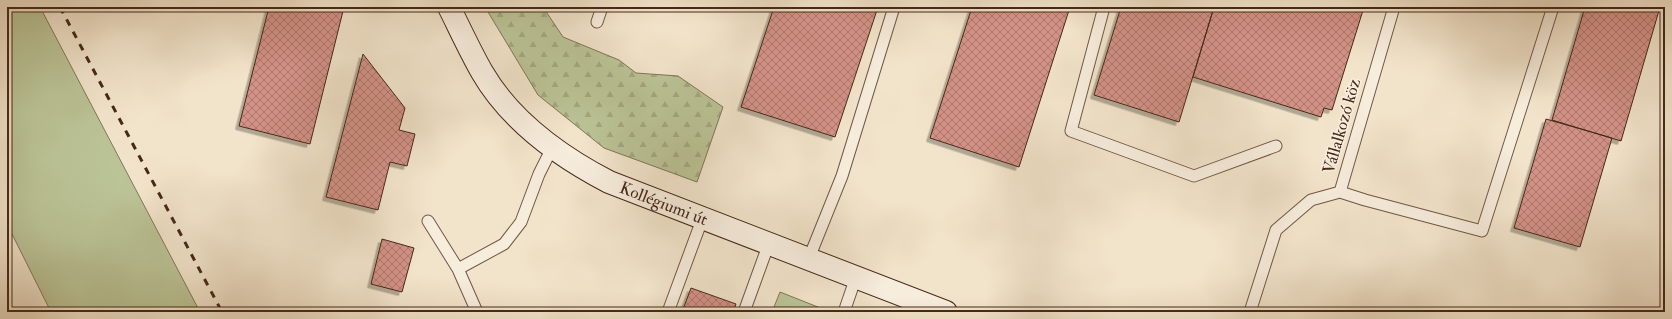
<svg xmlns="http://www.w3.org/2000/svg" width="1672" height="319" viewBox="0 0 1672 319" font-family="'IM FELL Double Pica',serif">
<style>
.green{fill:#bbc497;stroke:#807658}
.forest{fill:url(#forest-firs);stroke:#807658}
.building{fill:url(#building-cross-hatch);stroke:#462819;filter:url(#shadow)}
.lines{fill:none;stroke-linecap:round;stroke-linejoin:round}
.lane-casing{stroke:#715746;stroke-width:13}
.secondary-casing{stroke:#462819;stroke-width:24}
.lane{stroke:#f7eddd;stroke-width:11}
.secondary{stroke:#f7eddd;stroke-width:22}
.rail{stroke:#462819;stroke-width:3;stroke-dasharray:7 7;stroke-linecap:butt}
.labels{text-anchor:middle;stroke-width:3.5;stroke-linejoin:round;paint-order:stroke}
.street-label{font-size:17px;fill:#462819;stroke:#f7eddd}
</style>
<defs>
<pattern id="forest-firs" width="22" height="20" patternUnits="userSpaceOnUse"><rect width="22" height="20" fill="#bbc497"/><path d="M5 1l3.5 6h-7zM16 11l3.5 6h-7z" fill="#a2a882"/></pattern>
<pattern id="building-cross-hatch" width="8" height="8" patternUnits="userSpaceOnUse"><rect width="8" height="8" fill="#d39287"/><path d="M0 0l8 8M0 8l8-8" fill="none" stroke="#ad776e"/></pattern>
<filter id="shadow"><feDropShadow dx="-3.5" dy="3.5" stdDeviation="0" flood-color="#0004"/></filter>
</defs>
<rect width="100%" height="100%" fill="#f2e4cb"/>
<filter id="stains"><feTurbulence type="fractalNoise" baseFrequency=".005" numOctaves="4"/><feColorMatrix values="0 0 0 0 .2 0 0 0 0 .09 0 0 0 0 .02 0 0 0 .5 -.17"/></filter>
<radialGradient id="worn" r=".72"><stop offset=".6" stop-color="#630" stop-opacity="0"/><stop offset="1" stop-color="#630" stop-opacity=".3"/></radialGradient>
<path class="green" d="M7 7H40L200 312H51L7 224Z
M780 292 828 311V312H772Z"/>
<path class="forest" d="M485 7H543L563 37 619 60 636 73 678 76 723 107 697 182 604 148 538 95Z"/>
<path class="building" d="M269 7H344L310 144 239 126Z
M774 7H878L835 137 741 107Z
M972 7H1070L1019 167 930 138Z
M1121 7H1214L1179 122 1094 95Z
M1214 7H1364L1332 110 1324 108 1321 117 1193 77Z
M1585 7H1660L1621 141 1552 120Z
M363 54 405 108 399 130 415 134 407 166 390 162 378 210 326 197Z
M1546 119 1612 138 1580 247 1514 228Z
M382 239 414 248 402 292 371 284Z
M691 288 736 304 733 312H682Z"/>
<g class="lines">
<g class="lane-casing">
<path id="lane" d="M1104 7 1071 131 1194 176 1276 146
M597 22 602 7
M1340 192 1365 200 1482 231 1553 7
M428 221 458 269 477 312
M809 258 842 176 894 7
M458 269 504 244 521 222 539 174 552 148
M668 312 703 217
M744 312 769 243
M844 312 856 277
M1250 312 1276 230 1311 200 1340 192 1394 7"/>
</g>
<g class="secondary-casing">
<g id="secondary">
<path id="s1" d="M449 7C460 29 470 51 482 72 511 122 559 156 609 182L946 312"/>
</g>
</g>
<use href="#lane" class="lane"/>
<use href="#secondary" class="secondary"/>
<path class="rail" d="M60 7 222 312"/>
</g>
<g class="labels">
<g class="street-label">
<text transform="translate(1341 126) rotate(-74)" y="6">Vállalkozó köz</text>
<text dy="6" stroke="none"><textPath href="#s1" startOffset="302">Kollégiumi út</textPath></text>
</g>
</g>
<rect width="1672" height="319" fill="none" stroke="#f2e4cb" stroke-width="24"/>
<rect x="8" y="8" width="1656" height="303" fill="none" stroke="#462819" stroke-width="2"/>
<rect x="12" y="12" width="1648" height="295" fill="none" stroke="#462819"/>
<rect width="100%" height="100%" filter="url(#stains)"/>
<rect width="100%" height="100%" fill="url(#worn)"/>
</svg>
